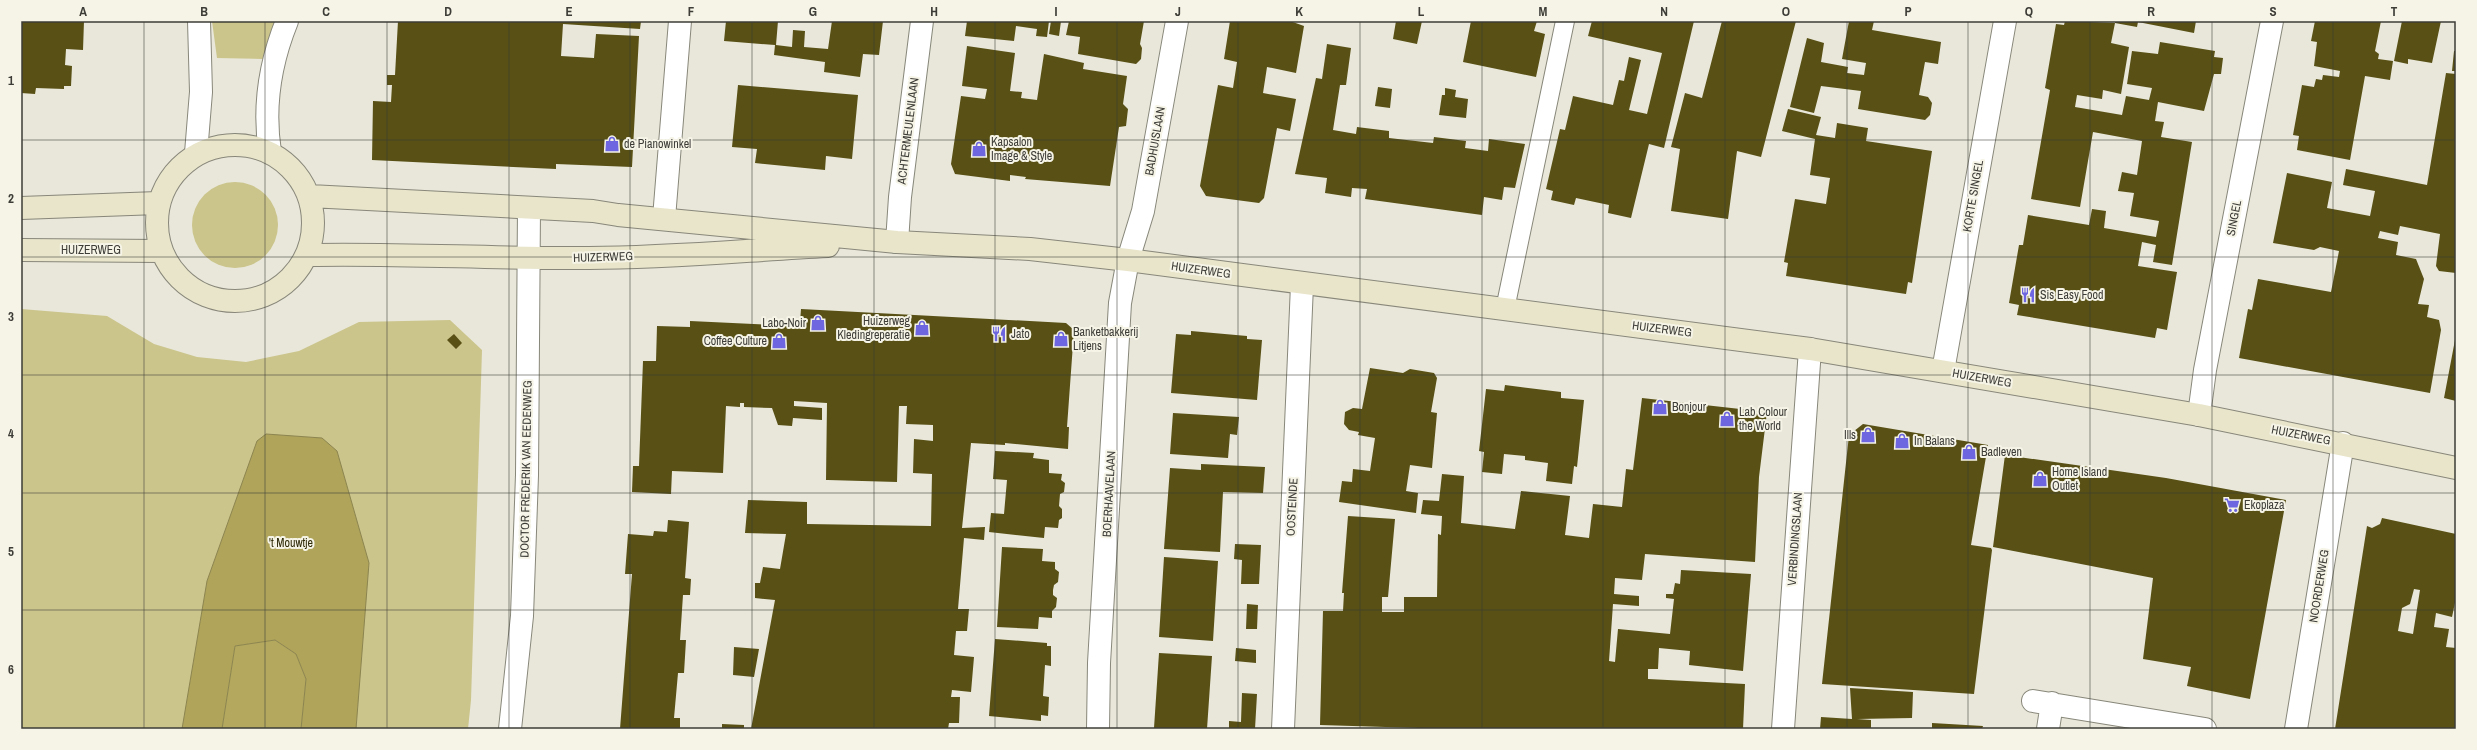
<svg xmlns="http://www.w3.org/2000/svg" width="2477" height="750" viewBox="0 0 2477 750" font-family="'Archivo Narrow',sans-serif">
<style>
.green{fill:#cbc48b}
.forest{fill:#b3a85e}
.water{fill:#afa45a;stroke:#8d8550}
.building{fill:#585015;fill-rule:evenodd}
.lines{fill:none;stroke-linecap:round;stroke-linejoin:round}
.service-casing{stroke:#88877a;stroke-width:20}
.minor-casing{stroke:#88877a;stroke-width:24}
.tertiary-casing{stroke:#88877a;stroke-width:24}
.secondary-casing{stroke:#88877a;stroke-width:24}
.service{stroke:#fff;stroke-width:18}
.minor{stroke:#fff;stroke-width:22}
.tertiary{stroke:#fff;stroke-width:22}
.secondary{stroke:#e8e5ca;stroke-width:22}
.grid{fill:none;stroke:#3d3c37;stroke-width:1;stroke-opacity:0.55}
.labels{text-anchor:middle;stroke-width:4;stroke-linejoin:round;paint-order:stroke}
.street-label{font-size:12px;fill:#3d3c37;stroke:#f5f4e6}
.poi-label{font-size:12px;fill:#3d3c37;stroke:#f5f4e6;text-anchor:start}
.park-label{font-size:12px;fill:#2f2b09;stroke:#f5f4e6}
.neatline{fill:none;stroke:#3d3c37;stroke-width:1.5}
.grid-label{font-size:13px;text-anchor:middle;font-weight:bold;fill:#3d3c37}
</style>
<rect width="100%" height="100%" fill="#e8e7d9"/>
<path class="green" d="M212 21H275L263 59 217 58Z
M192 225a43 43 0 1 1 86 0a43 43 0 1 1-86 0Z
M21 309 107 316 154 344 197 357 246 362 299 351 359 322 450 320 482 350 471 700 468 729H21Z"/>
<path class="forest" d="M275 640 296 654 306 679 301 729H222L235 646Z"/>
<path class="water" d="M266 434 322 438 337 451 369 563 356 729H301L306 679 296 654 275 640 235 646 222 729H182L207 581 257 441Z"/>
<path class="building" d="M21 21H84L83 50 66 49 65 65 72 66 71 86H64V89L36 88 35 94 21 93Z
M398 21H641L640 29 563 24 561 56 594 58 596 34 639 36 632 167 556 164V169L372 160 373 101 391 102 392 85H387V75H395Z
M726 21H778L776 45 792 47 793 30 805 31 804 47 828 49 832 21H883L879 55 863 54 860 77 824 72 825 62 774 55 775 45 724 41Z
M967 21H1049L1047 37 1036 36 1037 29 1016 26 1014 41 965 36Z
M1051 21H1061L1059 36 1049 34Z
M1069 21H1144L1140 44 1142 48 1141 59 1136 64 1078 54 1080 37 1066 35Z
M1230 21H1290L1304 26 1296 73 1267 67 1263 93 1296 99 1290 131 1277 128 1264 198 1259 203 1206 196 1200 186 1218 85 1233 88 1237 62 1224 59Z
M1396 21H1422L1417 44 1393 39Z
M1471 21H1537L1534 31 1545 34 1536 77 1463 62Z
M1592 21H1694L1664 148 1649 144 1631 218 1608 213 1609 205 1576 198 1574 205 1551 200 1553 191 1546 189 1560 129 1565 130 1573 96 1613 105 1619 80 1624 81 1629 57 1641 60 1629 110 1647 114 1662 53 1588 36Z
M1722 21H1796L1761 157 1737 151 1728 219 1671 211 1680 149 1671 147 1685 93 1702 98Z
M1849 21H1874L1872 30 1941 42 1938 64 1925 62 1919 95 1928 97 1932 103 1930 115 1925 120 1858 109 1861 91 1821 86 1814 113 1790 107 1807 38 1824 43 1821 62 1848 67 1847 73 1864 75 1866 63 1842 59Z
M2065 21 2115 23V21H2196L2194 33 2138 22 2137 27 2115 23 2111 43 2129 47 2121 94 2103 90 2102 99 2077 95 2075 107 2122 115 2126 96 2149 100 2152 88 2127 84 2132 51 2158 54 2160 42 2215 51 2214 57 2223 58 2221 74H2214L2204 111 2158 102 2155 121 2164 122 2161 137 2192 142 2172 265 2153 262 2156 245 2142 242 2138 266 2177 272 2167 330 2157 328 2155 338 2017 315 2019 305 2009 303 2019 245H2023L2028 215 2089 225 2092 209 2106 211 2104 228 2156 237 2159 221 2130 216 2134 193 2118 191 2122 172 2137 175 2142 141 2093 132 2080 207 2031 199 2050 90 2045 88 2056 24 2064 25Z
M2315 21H2381L2375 51 2379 54 2378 59 2393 61 2390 80 2365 76 2350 160 2297 150 2299 136 2293 135 2302 85 2314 87 2316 79 2322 80 2323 75 2339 77 2340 71 2314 66 2317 42 2311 41Z
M2402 21H2441L2432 63 2408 59V64L2394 61Z
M1327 44 1351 48 1346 85H1340L1333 130 1356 134 1357 127 1389 131V138L1433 143 1434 137 1466 141 1465 148 1488 151 1489 139 1525 144 1515 188 1504 187 1502 200 1484 197 1482 215 1365 199 1367 189 1352 188 1351 197 1325 193 1327 178 1295 174 1316 78 1322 79Z
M967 46 1015 53 1010 91 1022 92 1021 98 1037 100 1044 54 1084 63 1083 69 1127 76 1123 104 1128 109 1126 126 1119 127 1110 186 1025 179 1026 177 1010 175V181L955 174 951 164 961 96 985 99 987 89 962 86Z
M2454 51H2456V71H2452Z
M2446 73 2456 74V273L2439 271 2436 266 2440 234 2400 226 2398 235 2380 231 2378 238 2398 242 2396 255 2416 259 2424 279 2418 304 2429 305 2427 317 2439 320 2441 330 2430 393 2239 358 2248 309 2252 310 2258 279 2331 292 2339 251 2320 247 2314 250 2273 243 2287 173 2332 182 2327 208 2370 216 2375 191 2343 185 2346 169 2427 185Z
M738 85 858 95 852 159 826 156 825 170 755 163 757 149 732 147Z
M1378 87 1392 89 1390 108 1375 106Z
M1445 88 1456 90 1455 97 1468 99 1466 118 1439 115 1442 95H1445Z
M1788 109 1821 117 1816 135 1835 138 1837 123 1868 128 1866 141 1932 151 1912 283 1908 282 1906 294 1786 276 1788 263 1784 262 1795 199 1826 204 1830 178 1810 175 1815 139 1782 131Z
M801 309 1066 323 1074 330 1067 427H1069L1068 449 1005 443V445L971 443 962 528 985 527 984 540 964 538 958 609H969L967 631H956L954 655 974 657 971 692 952 690 951 697H960L959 723H949L948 729H751L775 600 755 598V583H760L763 567 780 569 786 534 745 533 748 500 807 502V524L931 526 932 474 913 473 914 439 933 441V425L906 424 907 406H899L897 482 828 480H826L827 403 794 401V406L822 408V420L793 418 792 426 778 425 772 408 744 407V403H740V407L726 406 723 473 672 471 671 494 632 492 633 466H639L643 361H656L657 326 690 327V321L796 326V322H800Z
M1191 331 1247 336V339L1262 340 1257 400 1171 393 1176 334 1191 335Z
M454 334 462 343 456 349 447 340Z
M2455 340H2456V401L2444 398Z
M1370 368 1403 373 1410 369 1434 373 1437 378 1431 412 1437 413 1432 468 1410 465 1406 491 1418 493 1416 513 1339 502 1342 481 1352 482 1353 469 1370 471 1375 438 1358 435 1359 432 1349 430 1344 424 1345 412 1353 408 1362 409Z
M1505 385 1561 392V398L1584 400 1577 467 1574 466 1572 484 1546 481 1548 463 1525 460V456L1504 454 1502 474 1482 472 1484 452 1479 451 1486 389 1504 391Z
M1642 398 1767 412 1759 477 1755 562 1645 554 1642 580 1615 578 1614 594 1639 596V606L1613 604 1609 661 1615 662 1618 629 1670 634 1674 599 1666 598V594H1673L1675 583 1680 584 1681 570 1751 574 1743 671 1689 665 1690 651 1659 648 1658 669H1648V679L1745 684 1743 729H1451L1320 725 1323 611H1343L1344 593H1342L1348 516 1395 519 1388 597H1382V612H1404V597H1437L1438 534 1441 535 1442 516 1421 514 1423 500 1439 501 1442 474 1464 476 1461 523 1515 529 1521 491 1570 496 1565 535 1589 538 1593 504 1622 507 1626 469 1633 470Z
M1173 413 1239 417 1237 435 1230 434 1228 458 1170 454Z
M1863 424 1988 445 1971 545 1991 548 1992 550 1974 694 1822 684 1849 435Z
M995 451 1034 453 1033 458 1049 460V473L1062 474 1061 480 1065 483 1064 492 1060 494 1059 506 1062 509V518L1059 520 1058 528 1045 527 1044 538 989 532 991 513 1004 514 1007 480 993 479Z
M2005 455 2166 478 2286 500 2250 699 2187 686 2191 667 2143 659 2153 578 1993 547Z
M1201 464 1265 467 1263 493 1223 492 1220 552 1164 549 1170 468 1201 470Z
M2382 518 2456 534V598L2452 617 2436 613 2434 627 2449 629 2446 647 2456 648V729H2335L2367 526 2372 528 2380 524ZM2414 589 2420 590 2413 634 2398 631 2402 608 2410 604Z
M668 520 689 522 685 578 691 579 690 595H683L680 640H686L684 673H678L674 718H680V729H620L632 574H625L628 534 653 536 654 531 667 532Z
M1235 544 1261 545 1259 584H1241L1242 560 1234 559Z
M1002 547 1043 549 1042 561 1055 562V569L1059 572 1058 582 1054 585 1053 590V595L1057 598 1056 607 1052 611V618L1039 617 1038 629 997 627Z
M1164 557 1218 561 1213 641 1159 637Z
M1247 604 1258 605 1257 629H1246Z
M995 639 1047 643V646H1051V666L1045 665 1043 696 1049 697 1048 716 1041 715V721L989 716Z
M734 647 759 649 754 677 733 675Z
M1236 648 1256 650V663L1235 661Z
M1159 653 1212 656 1207 729 1154 728Z
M1850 688 1913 692 1912 718 1857 719 1871 720V729H1820L1821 717 1852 719Z
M1242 693 1257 694 1255 729H1229V721L1241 722Z
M1932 723 1983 726 1982 729H1932Z
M722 724 744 725V729H722Z"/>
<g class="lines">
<g class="service-casing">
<path id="service" d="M1505 309 1565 21"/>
</g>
<g class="minor-casing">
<path id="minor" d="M664 218 680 21
M897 242 900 197 922 21
M1943 371 2005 21
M2199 415 2205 370 2272 21
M2033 701 2205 729
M1098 729 1099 663 1120 303 1128 260 1143 211 1177 21
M1283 729 1302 285
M1783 729 1810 349
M2048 729 2052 703
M2296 729 2343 443"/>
</g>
<g class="tertiary-casing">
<path id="tertiary" d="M270 152C263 107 270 63 287 21
M196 153 201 92 199 21
M510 729 522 616 527 475 529 208"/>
</g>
<g class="secondary-casing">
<path id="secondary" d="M157 223a78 78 0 1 1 156 0a78 78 0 1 1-156 0Z
M310 196 593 211 618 215 897 242 1030 249 1128 260 1810 349 2199 415 2456 468
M21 208 158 203
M21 250 161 251
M308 255C401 253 495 259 589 258 669 258 749 250 828 246"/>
</g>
<use href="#service" class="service"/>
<use href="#minor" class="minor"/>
<use href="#tertiary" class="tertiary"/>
<use href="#secondary" class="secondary"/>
</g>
<path class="grid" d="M144 21V729M265 21V729M387 21V729M509 21V729M630 21V729M752 21V729M874 21V729M995 21V729M1117 21V729M1238 21V729M1360 21V729M1482 21V729M1603 21V729M1725 21V729M1847 21V729M1968 21V729M2090 21V729M2212 21V729M2333 21V729M21 140H2456M21 257H2456M21 375H2456M21 493H2456M21 610H2456"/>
<defs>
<g id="shop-bare" transform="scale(1.2)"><path d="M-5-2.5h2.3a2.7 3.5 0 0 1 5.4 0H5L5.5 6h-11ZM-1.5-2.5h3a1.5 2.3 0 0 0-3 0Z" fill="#6d66e0" stroke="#f5f4e6" stroke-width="2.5" paint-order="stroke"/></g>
<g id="restaurant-bare" transform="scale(1.2)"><path d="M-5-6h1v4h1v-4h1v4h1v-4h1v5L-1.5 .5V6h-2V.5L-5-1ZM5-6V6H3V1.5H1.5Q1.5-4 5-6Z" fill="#6d66e0" stroke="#f5f4e6" stroke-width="2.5" paint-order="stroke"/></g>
<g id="supermarket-bare" transform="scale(1.2)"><path d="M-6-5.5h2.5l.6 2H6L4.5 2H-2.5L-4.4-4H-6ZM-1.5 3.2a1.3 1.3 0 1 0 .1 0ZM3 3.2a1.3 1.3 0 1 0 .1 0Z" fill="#6d66e0" stroke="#f5f4e6" stroke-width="2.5" paint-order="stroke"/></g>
</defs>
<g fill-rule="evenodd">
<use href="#shop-bare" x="612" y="144"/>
<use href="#shop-bare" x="979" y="149"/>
<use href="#restaurant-bare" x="2028" y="295"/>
<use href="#shop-bare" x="818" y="323"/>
<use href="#shop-bare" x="922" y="328"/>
<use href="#restaurant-bare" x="999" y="334"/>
<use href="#shop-bare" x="1061" y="339"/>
<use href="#shop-bare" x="779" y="341"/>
<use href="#shop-bare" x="1660" y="407"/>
<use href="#shop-bare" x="1727" y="419"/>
<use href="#shop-bare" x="1868" y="435"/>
<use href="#shop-bare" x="1902" y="441"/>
<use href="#shop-bare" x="1969" y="452"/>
<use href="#shop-bare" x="2040" y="479"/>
<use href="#supermarket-bare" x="2232" y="505"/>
</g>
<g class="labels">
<g class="street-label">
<text transform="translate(908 131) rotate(-83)" y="4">ACHTERMEULENLAAN</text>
<text transform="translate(1155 141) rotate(-80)" y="4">BADHUISLAAN</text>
<text transform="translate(1973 196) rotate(-80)" y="4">KORTE SINGEL</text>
<text transform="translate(2234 218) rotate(-79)" y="4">SINGEL</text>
<text x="91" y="254">HUIZERWEG</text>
<text transform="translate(603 257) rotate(-2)" y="4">HUIZERWEG</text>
<text transform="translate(1201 270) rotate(8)" y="4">HUIZERWEG</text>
<text transform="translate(1662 329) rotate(7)" y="4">HUIZERWEG</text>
<text transform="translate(1982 378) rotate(10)" y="4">HUIZERWEG</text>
<text transform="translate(2301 435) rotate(11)" y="4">HUIZERWEG</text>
<text transform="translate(526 469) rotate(-89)" y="4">DOCTOR FREDERIK VAN EEDENWEG</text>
<text transform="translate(1109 494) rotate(-87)" y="4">BOERHAAVELAAN</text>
<text transform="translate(1292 507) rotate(-87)" y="4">OOSTEINDE</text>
<text transform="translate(1795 539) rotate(-86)" y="4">VERBINDINGSLAAN</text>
<text transform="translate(2319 586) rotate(-81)" y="4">NOORDERWEG</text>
</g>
<g class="poi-label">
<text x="991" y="146">Kapsalon<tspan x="991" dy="14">Image &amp; Style</tspan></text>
<text x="624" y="148">de Pianowinkel</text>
<text x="2040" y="299">Sis Easy Food</text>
<text x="910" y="325" text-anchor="end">Huizerweg<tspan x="910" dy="14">Kledingreperatie</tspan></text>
<text x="806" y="327" text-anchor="end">Labo-Noir</text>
<text x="1073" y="336">Banketbakkerij<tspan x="1073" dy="14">Litjens</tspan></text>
<text x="1011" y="338">Jato</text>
<text x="767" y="345" text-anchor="end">Coffee Culture</text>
<text x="1672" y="411">Bonjour</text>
<text x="1739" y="416">Lab Colour<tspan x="1739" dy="14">the World</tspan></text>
<text x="1856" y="439" text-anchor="end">Ills</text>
<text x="1914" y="445">In Balans</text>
<text x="1981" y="456">Badleven</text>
<text x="2052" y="476">Home Island<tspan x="2052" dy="14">Outlet</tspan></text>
<text x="2244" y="509">Ekoplaza</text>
</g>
<g class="park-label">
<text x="291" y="547">'t Mouwtje</text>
</g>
</g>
<rect width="2477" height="750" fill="none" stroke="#f5f4e6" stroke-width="44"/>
<rect x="22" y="22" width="2433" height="706" class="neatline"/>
<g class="grid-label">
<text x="83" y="16">A</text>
<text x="204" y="16">B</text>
<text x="326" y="16">C</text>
<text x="448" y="16">D</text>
<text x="569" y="16">E</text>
<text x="691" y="16">F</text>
<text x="813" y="16">G</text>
<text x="934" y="16">H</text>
<text x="1056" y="16">I</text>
<text x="1178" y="16">J</text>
<text x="1299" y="16">K</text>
<text x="1421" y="16">L</text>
<text x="1543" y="16">M</text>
<text x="1664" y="16">N</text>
<text x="1786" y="16">O</text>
<text x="1908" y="16">P</text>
<text x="2029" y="16">Q</text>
<text x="2151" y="16">R</text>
<text x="2273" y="16">S</text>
<text x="2394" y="16">T</text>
<text x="11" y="85">1</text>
<text x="11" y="203">2</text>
<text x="11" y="321">3</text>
<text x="11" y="438">4</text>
<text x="11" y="556">5</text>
<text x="11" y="674">6</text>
</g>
</svg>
